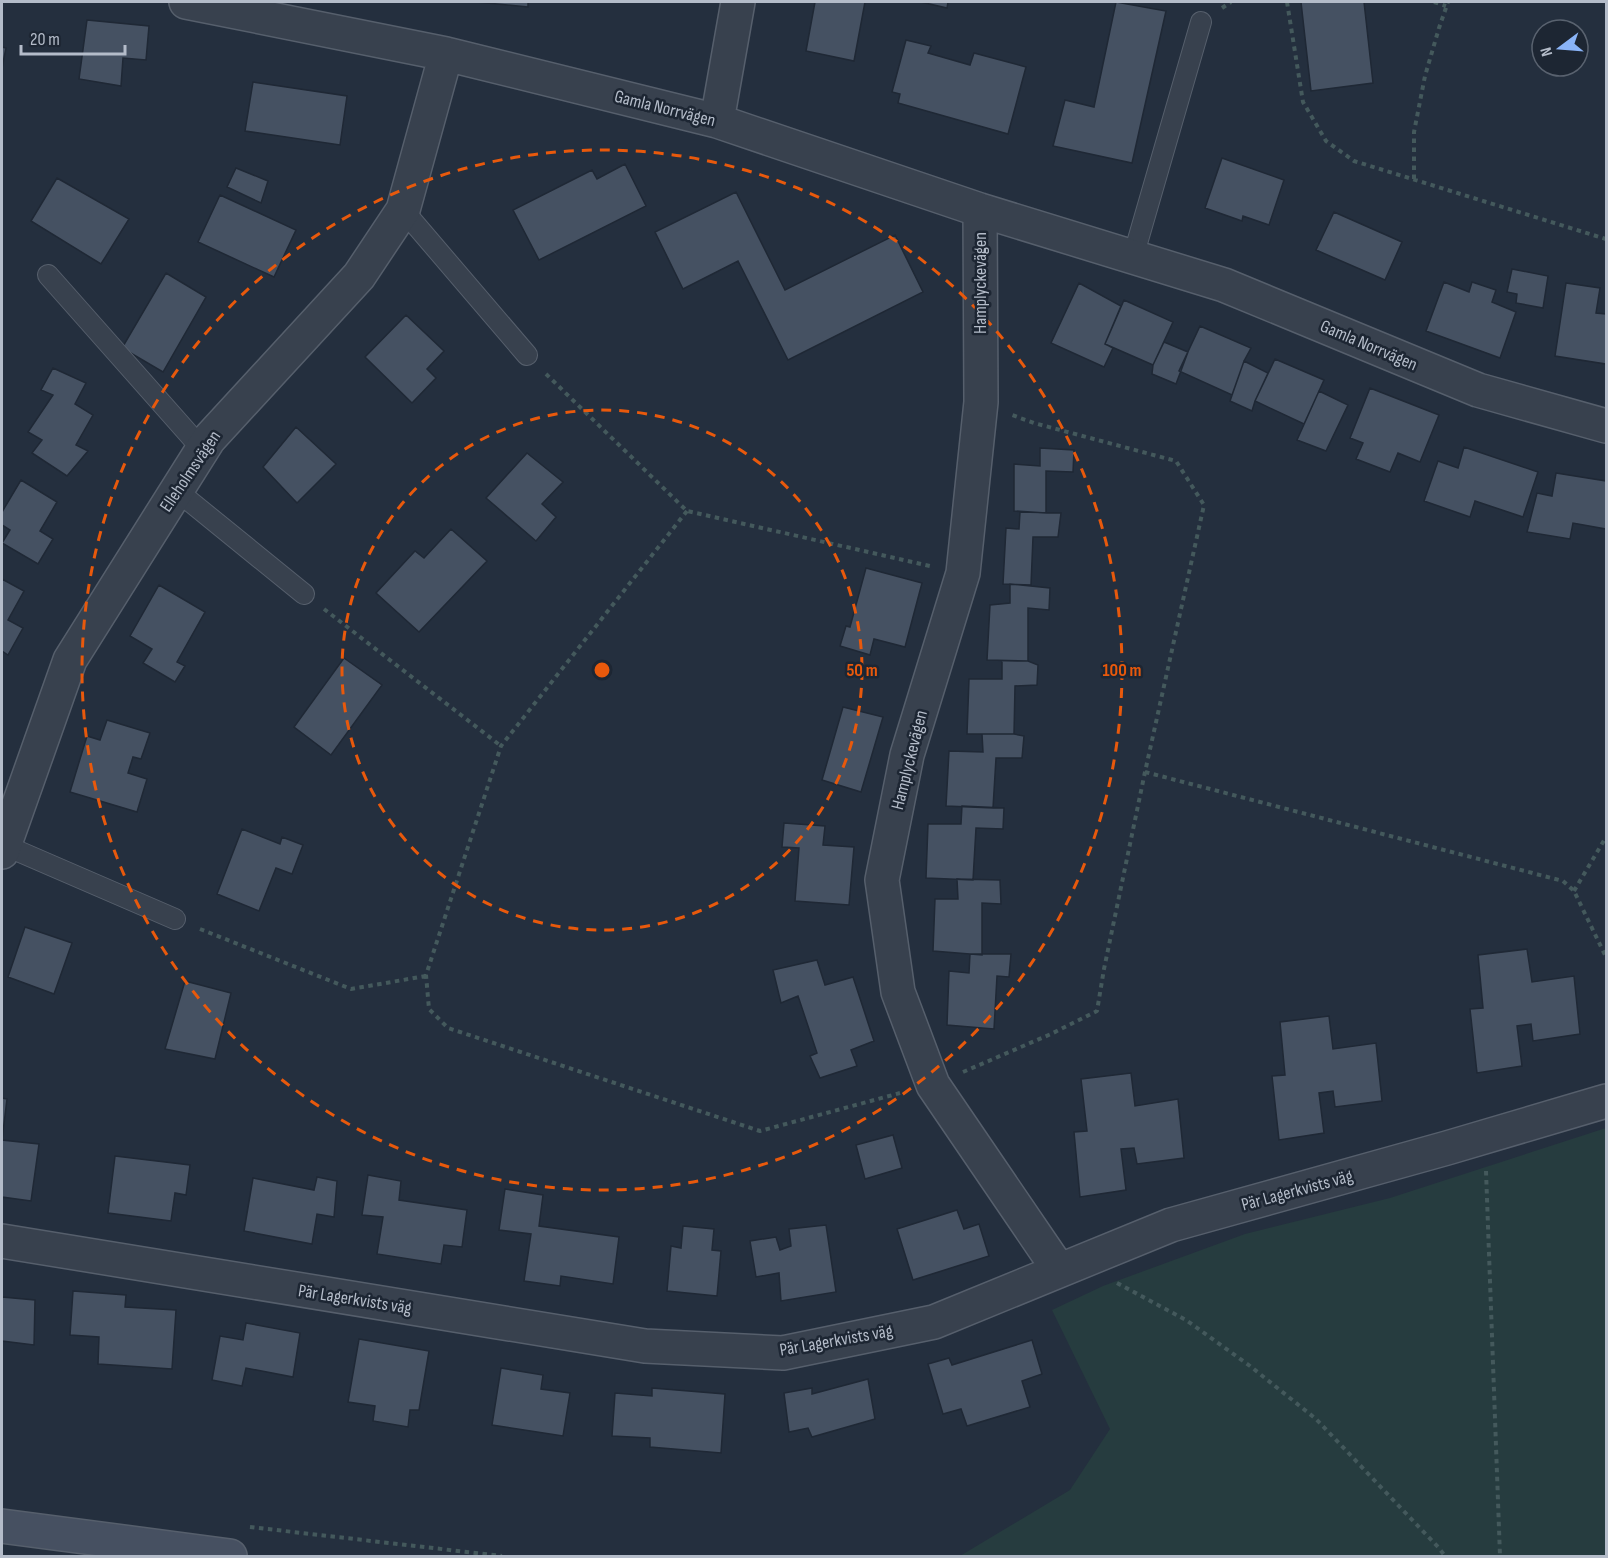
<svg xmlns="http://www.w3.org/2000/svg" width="1608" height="1558" viewBox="0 0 1608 1558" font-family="'Sofia Sans Condensed',sans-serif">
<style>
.green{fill:#263c3f}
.building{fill:#455162;stroke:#1f2835;stroke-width:1.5}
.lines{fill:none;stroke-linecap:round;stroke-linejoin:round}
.service-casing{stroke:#565f6c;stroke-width:22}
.minor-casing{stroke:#565f6c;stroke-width:36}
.secondary-casing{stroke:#565f6c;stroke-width:36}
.path{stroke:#44595c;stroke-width:4;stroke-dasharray:4.5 4.5;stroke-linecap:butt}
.service{stroke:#38414e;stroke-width:20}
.minor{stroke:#38414e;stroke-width:33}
.secondary{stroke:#465061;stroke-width:33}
.ring{fill:none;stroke:#e8590c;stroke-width:3;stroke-dasharray:10 8}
.labels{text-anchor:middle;stroke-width:5;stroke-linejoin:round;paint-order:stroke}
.street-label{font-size:18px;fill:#b4bcc9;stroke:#1d2633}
.centre{fill:#e8590c;stroke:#1d2633;stroke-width:3}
.ring-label{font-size:18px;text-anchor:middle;font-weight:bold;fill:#e8590c;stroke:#1d2633;stroke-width:5;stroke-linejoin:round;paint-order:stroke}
</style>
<rect width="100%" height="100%" fill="#242f3e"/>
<path class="green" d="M1606 1128V1556H960L1070 1490 1110 1429 1052 1310 1103 1286 1245 1234 1390 1198Z"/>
<path class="building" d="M477 2H528V7Z
M815 2H865L854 61 806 51Z
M921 2H948L947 8Z
M1116 2 1166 11 1132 163 1053 146 1065 100 1094 107Z
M1301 2H1364L1373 83 1311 91Z
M87 20 149 26 146 60 123 58 121 86 79 79Z
M906 40 931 46 928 53 970 65 974 53 1026 67 1008 134 898 103 900 94 892 92Z
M2 47 6 48 2 68Z
M253 82 347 96 340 145 245 131Z
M1222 158 1284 180 1269 225 1243 216 1242 221 1205 208Z
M625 164 646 206 539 260 513 210 592 170 597 179Z
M236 168 268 181 261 203 227 187Z
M57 178 129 219 101 264 31 221Z
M736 192 785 290 895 235 923 292 788 360 738 261 683 289 655 232Z
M220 195 296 230 274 277 198 242Z
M1334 212 1402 242 1385 280 1316 250Z
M1512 269 1548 276 1543 308 1516 303 1517 294 1507 292Z
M166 273 206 297 163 372 122 348Z
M1444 282 1469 292 1472 282 1496 290 1492 302 1516 312 1500 358 1426 331Z
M1079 283 1121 306 1105 344 1113 348 1104 367 1051 343Z
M1566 283 1600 288 1596 313 1606 314V364L1555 356Z
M1124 300 1173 322 1153 365 1105 344Z
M406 315 444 351 427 369 436 378 412 403 365 357Z
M1200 326 1251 348 1244 361 1232 395 1179 371Z
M1164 342 1188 352 1176 384 1152 374 1153 365Z
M1275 359 1324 380 1304 424 1255 401Z
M1244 361 1268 373 1255 401 1252 411 1230 401Z
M53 368 86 383 75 404 93 415 76 445 88 451 67 476 32 453 42 440 28 432 53 395 41 390Z
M1370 388 1439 415 1420 462 1398 453 1390 472 1356 459 1363 443 1350 438Z
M1319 391 1348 405 1326 451 1297 440Z
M296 427 336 464 297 503 263 467Z
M1464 447 1538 472 1523 517 1475 501 1470 517 1424 501 1438 461 1458 468Z
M1040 448 1074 450 1073 472 1046 471V513L1014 511V464L1040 466Z
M527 453 563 482 542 504 556 517 536 541 486 498Z
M1556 473 1606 481V529L1573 523 1570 539 1527 532 1537 493 1552 496Z
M21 480 57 502 40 531 53 539 38 564 2 543 10 530 2 525V512Z
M1020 512 1061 513 1058 537H1033L1031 585 1003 584 1006 528 1019 529Z
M451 529 487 561 419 632 376 593 415 551 424 558Z
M866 568 922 583 905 647 874 639 870 655 840 646 846 626 850 627Z
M2 579 24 591 8 620 23 628 8 655 2 651Z
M1010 584 1050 588 1049 610 1028 608V661L987 660 990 605 1010 603Z
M159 585 205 612 177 662 185 666 175 682 143 663 152 649 130 636Z
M344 658 382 685 331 755 294 727Z
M1002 661H1028L1038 665 1037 685 1015 686 1014 734H967L969 679H1002Z
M843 707 883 717 861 792 822 780Z
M107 720 150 733 141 759 133 757 128 773 147 779 137 812 70 792 87 736 100 740Z
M982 734H1014L1024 736 1022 758H996L993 808 946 806 949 751 983 752Z
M962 806 1004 808 1003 829 976 828 973 880 926 878 928 824H961Z
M784 823 825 826 823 845 854 847 849 905 795 901 799 848 782 847Z
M242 829 280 844 282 837 303 845 292 874 276 868 259 911 217 894Z
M957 879 1000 880 1001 904 982 903V955L933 951 935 899H958Z
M25 927 72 943 54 994 8 977Z
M1527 949 1532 982 1574 976 1580 1034 1533 1041 1531 1024 1517 1026 1522 1066 1477 1073 1470 1009 1483 1008 1478 955Z
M970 954H1011L1009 977 997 976 994 1029 947 1025 949 971 969 973Z
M817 960 825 985 853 977 874 1041 851 1050 857 1066 820 1078 810 1056 817 1053 798 996 781 1003 773 970Z
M185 981 231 993 215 1059 165 1049Z
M1329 1016 1333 1049 1376 1043 1382 1101 1335 1107 1333 1091 1319 1093 1324 1133 1279 1140 1272 1076 1285 1075 1280 1022Z
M1131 1073 1135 1106 1178 1099 1184 1158 1137 1164 1134 1148 1121 1149 1126 1190 1080 1197 1074 1132 1087 1131 1081 1079Z
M2 1098 7 1099 2 1140 39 1144 31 1201 2 1197Z
M893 1135 902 1168 865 1179 856 1145Z
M115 1156 190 1165 186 1195 175 1193 171 1221 108 1213Z
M368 1175 401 1181 399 1200 467 1210 462 1247 444 1245 441 1264 377 1254 383 1217 362 1215Z
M317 1177 337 1181 334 1217 317 1214 312 1244 244 1231 253 1178 314 1190Z
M505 1189 543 1195 539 1226 619 1237 613 1284 561 1276 560 1286 524 1281 531 1234 499 1230Z
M957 1210 964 1229 979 1224 989 1256 913 1280 897 1229Z
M826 1225 836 1292 781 1301 779 1273 756 1277 750 1241 776 1237 780 1250 791 1246 789 1229Z
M683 1226 714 1229 712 1250 721 1251 717 1296 667 1291 671 1246 681 1248Z
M73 1291 126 1295 125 1307 176 1310 172 1369 98 1364 99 1337 70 1335Z
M2 1297 35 1300 34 1345 2 1341Z
M246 1323 300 1333 293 1377 246 1368 242 1386 212 1380 220 1336 243 1340Z
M359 1339 429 1351 419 1410H410L408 1427 373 1421 375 1406 348 1402Z
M1032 1340 1042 1374 1022 1381 1030 1407 967 1426 961 1409 943 1414 928 1364 949 1358 952 1365Z
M501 1368 543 1375 541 1389 570 1393 563 1436 492 1425Z
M868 1379 875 1419 812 1437 808 1428 789 1432 784 1393 812 1388V1394Z
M652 1388 725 1394 721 1453 650 1447V1438L612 1436 615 1393 652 1396Z"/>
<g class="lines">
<g class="service-casing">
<path id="service" d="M403 210 527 355
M1133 257 1201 22
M48 275 202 449
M176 490 304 594
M4 845 175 919"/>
</g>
<g class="minor-casing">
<path id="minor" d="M186 2 446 54 717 121 980 210 1224 285 1478 390 1606 426
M717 121 738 2
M980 210 981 402 963 573 907 755 882 880 898 992 933 1085 1059 1270
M2 852 70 660 209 439 359 276 403 210 446 54
M2 1241 645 1346 783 1353 934 1322 1171 1225 1447 1148 1606 1101"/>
</g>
<g class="secondary-casing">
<path id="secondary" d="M2 1526 230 1556"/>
</g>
<path class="path" d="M1287 2 1303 102 1326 141 1354 161 1606 239
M1434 2 1446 6
M1222 8 1231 2
M1414 179V132L1425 76 1439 28 1448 2
M546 374 687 511 930 566
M687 511 501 746 426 975 429 1009 448 1028 760 1131 900 1093
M324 609 501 746
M1145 772 1563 881 1574 891 1606 957
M1574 891 1606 837
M200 929 351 989 426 976
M963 1072 1051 1034 1097 1011 1104 969 1145 772 1204 505 1176 461 1034 423 1012 415
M1486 1171 1500 1556
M1117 1283 1186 1320 1250 1366 1316 1419 1438 1547 1445 1556
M250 1527 502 1556"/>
<use href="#service" class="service"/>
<use href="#minor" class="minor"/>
<use href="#secondary" class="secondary"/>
</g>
<g class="ring">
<circle cx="602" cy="670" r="260"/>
<circle cx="602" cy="670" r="520"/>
</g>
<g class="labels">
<g class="street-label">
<text transform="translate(665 108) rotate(14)" y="6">Gamla Norrvägen</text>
<text transform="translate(980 283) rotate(-90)" y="6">Hamplyckevägen</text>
<text transform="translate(1369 345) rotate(23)" y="6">Gamla Norrvägen</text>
<text transform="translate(190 471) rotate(-56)" y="6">Elleholmsvägen</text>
<text transform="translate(909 760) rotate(-76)" y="6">Hamplyckevägen</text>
<text transform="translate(1297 1190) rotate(-15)" y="6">Pär Lagerkvists väg</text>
<text transform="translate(355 1299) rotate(9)" y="6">Pär Lagerkvists väg</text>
<text transform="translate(836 1340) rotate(-10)" y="6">Pär Lagerkvists väg</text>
</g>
</g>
<circle cx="602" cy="670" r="9" class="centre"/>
<g class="ring-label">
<text x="862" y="676">50 m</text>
<text x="1122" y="676">100 m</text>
</g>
<rect width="1608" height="1558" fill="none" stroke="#b4bcc9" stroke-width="6"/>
<g transform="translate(1560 48) rotate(254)"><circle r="28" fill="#1d2633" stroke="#59626f" stroke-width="1.5"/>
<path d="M0-4.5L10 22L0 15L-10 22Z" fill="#8ab4f8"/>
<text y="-9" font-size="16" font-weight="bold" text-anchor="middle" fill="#b4bcc9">N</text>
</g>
<path d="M21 45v9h104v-9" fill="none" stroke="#b4bcc9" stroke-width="3"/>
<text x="30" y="45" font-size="18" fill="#b4bcc9" stroke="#1d2633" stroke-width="4.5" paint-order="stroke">20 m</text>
</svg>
